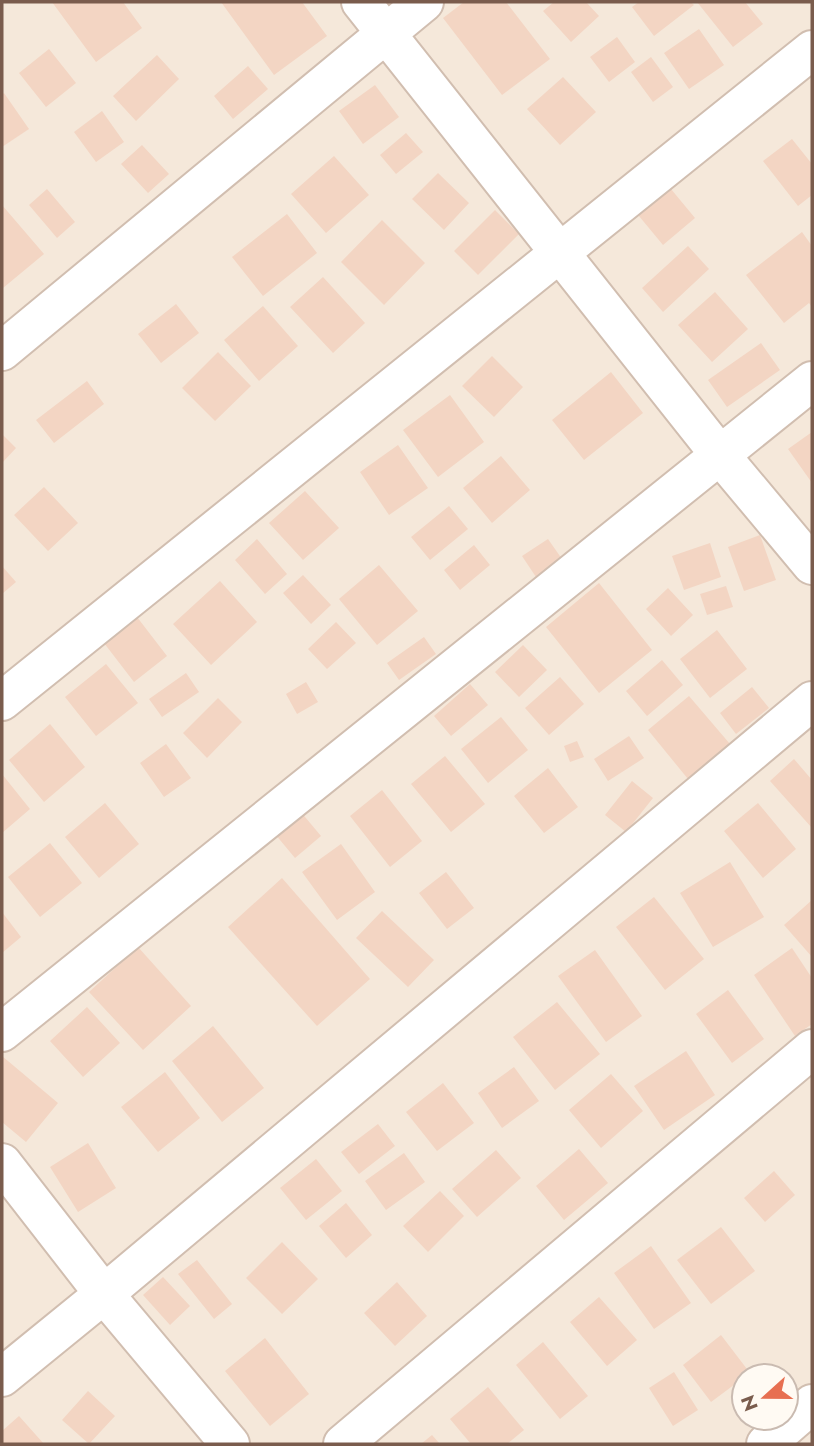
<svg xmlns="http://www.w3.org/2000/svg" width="814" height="1446" viewBox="0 0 814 1446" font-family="Jost,sans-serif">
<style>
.residential{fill:#f5e8da;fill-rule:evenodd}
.building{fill:#f3d5c3}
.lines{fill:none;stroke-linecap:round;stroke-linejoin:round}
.street-casing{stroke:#d1beb0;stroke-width:42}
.street{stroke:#fff;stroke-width:38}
</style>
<rect width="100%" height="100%" fill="#fdf6ec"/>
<path class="residential" d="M2 2H812V1444H2ZM744 1376H786V1418H744Z"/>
<path class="building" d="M52 2H123L142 28 96 62Z
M221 2H302L327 36 274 75Z
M464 2H506L550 59 502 95 443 18Z
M554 2H586L599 16 571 42 543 11Z
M639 2H691L694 5 654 36 632 7Z
M697 2H745L763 24 733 47Z
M699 29 724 65 689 89 664 53Z
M617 37 635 62 609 82 590 57Z
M49 49 76 83 46 107 19 73Z
M157 55 179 79 136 121 113 96Z
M651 57 673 87 653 102 631 72Z
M248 66 268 89 233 119 214 96Z
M563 77 596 112 560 145 527 109Z
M375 85 399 117 363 144 339 111Z
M4 93 29 129 2 147V95Z
M102 111 124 142 96 162 74 132Z
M406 133 423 152 396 174 380 155Z
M792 139 812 164V195L798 206 763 161Z
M142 145 169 174 148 193 121 164Z
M334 156 369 195 326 233 291 194Z
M438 173 469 203 444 230 412 199Z
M666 183 695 218 663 245 634 210Z
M47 189 75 222 57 238 29 205Z
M2 205 44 254 3 288 2 286Z
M495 210 519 234 478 275 454 251Z
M287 214 317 253 263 296 232 257Z
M382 220 425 263 384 305 341 262Z
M802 232 812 246V307L809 303 784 323 746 275Z
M688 246 709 269 663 312 642 288Z
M323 277 365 323 333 353 290 307Z
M715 292 748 329 712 362 678 325Z
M176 304 199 333 161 363 138 334Z
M263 306 298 346 259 381 224 340Z
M761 343 780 370 727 407 708 380Z
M218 352 251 386 215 421 182 388Z
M492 356 523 387 494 417 462 386Z
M611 372 643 413 584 460 552 420Z
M87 381 104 404 54 443 36 420Z
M450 395 484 442 438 477 403 430Z
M812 432V483L788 449Z
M2 434 16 448 2 463Z
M398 445 428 488 389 515 360 472Z
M501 456 530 490 492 523 463 488Z
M44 487 78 523 48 551 14 515Z
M305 491 339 528 303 560 269 523Z
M449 506 468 529 430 560 411 537Z
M760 535 776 580 744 591 728 547Z
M257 539 287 574 265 594 235 560Z
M548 539 562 559 536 577 522 556Z
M710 543 721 577 684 590 672 556Z
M474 545 490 565 460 590 444 570Z
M379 565 418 611 377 645 339 599Z
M2 566 16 582 2 594Z
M303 575 331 605 311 624 283 593Z
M220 581 257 622 211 665 173 624Z
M599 583 652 650 599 693 546 627Z
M726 586 733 607 707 615 700 594Z
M668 588 693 615 671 636 646 609Z
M137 617 167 656 134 682 104 643Z
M336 622 356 643 327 669 308 649Z
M717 630 747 669 710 698 680 659Z
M424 637 436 654 399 680 387 663Z
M523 645 547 670 519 697 495 672Z
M662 660 683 685 647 716 626 691Z
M106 664 138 703 96 736 65 697Z
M186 673 199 692 162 717 149 699Z
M560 677 584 704 549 735 525 708Z
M306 682 318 702 297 714 286 694Z
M470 684 488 705 451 736 434 716Z
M752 687 769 708 736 734 720 713Z
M689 696 730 744 688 779 648 730Z
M218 698 242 722 207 758 183 733Z
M501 717 528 750 488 783 461 749Z
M50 724 85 767 44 802 9 760Z
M629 736 644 758 608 781 594 759Z
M577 741 584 757 570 762 564 746Z
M166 744 191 778 164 797 140 763Z
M445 756 485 804 451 832 411 784Z
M794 759 812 780V828L770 781Z
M548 768 578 807 544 833 514 796Z
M2 774 30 809 2 833Z
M632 781 653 798 626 832 605 815Z
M382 790 422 841 390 867 350 816Z
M105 803 139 844 99 878 65 837Z
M758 803 796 849 763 878 724 831Z
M300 811 321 836 295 858 275 834Z
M50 843 82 883 40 917 8 877Z
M341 844 375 892 337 920 302 872Z
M730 862 764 917 713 947 680 893Z
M446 872 474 908 447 929 419 893Z
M282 878 370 979 317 1026 228 927Z
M654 897 704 959 665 990 616 927Z
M812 900V957L784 925Z
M382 911 434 960 408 987 356 938Z
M2 912 21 937 2 953Z
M138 947 191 1006 143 1050 89 992Z
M792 948 812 978V1024L795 1036 754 975Z
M595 950 642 1016 606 1042 558 976Z
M728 990 764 1039 732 1063 696 1014Z
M557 1002 600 1054 555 1090 513 1037Z
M87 1007 120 1043 83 1077 50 1041Z
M213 1026 264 1088 222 1122 172 1061Z
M686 1051 715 1095 664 1130 634 1086Z
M2 1056 58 1103 26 1142 2 1122Z
M514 1067 539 1101 502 1128 478 1093Z
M165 1072 200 1118 158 1152 121 1107Z
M611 1074 643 1111 601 1148 569 1110Z
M443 1083 474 1123 437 1151 406 1112Z
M378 1124 395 1146 359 1174 341 1152Z
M88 1143 116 1188 78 1212 50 1167Z
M579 1149 608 1183 564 1220 536 1186Z
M496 1150 521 1178 477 1217 452 1189Z
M404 1153 425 1182 386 1210 365 1181Z
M316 1159 342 1191 306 1220 280 1188Z
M774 1171 795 1195 765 1222 744 1198Z
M440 1191 464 1216 428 1252 403 1226Z
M346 1203 372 1235 346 1258 319 1226Z
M721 1227 755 1271 711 1304 677 1260Z
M282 1242 318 1279 282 1314 246 1278Z
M651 1246 691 1303 654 1329 614 1273Z
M197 1260 232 1304 214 1319 178 1274Z
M163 1277 190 1306 170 1325 143 1295Z
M397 1282 427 1316 395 1346 364 1313Z
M599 1297 637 1340 607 1366 570 1322Z
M721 1335 750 1373 711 1402 683 1365Z
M265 1338 309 1394 270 1426 225 1371Z
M543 1342 588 1396 560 1419 516 1365Z
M674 1372 698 1410 673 1426 649 1388Z
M488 1387 524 1430 507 1444H471L450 1419Z
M88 1391 115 1416 89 1444 62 1420Z
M19 1416 44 1444H2V1431Z
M432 1435 440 1444H421Z"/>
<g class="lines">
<g class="street-casing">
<path id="street" d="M361 2 720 455 812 565
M2 351 424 2
M2 701 812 50
M2 1032 812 381
M2 1163 104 1294 230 1444
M2 1377 104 1294 812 701
M343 1444 812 1049
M766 1444 812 1404"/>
</g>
<use href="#street" class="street"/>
</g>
<rect width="814" height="1446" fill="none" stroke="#7a5c4d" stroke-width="7"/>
<g transform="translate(765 1397) rotate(249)"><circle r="33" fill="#fffaf3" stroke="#cabbb1" stroke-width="2"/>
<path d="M0-5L12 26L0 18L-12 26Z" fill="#e76f51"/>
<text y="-10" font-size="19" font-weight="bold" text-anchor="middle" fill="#7a5c4d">N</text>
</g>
</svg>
